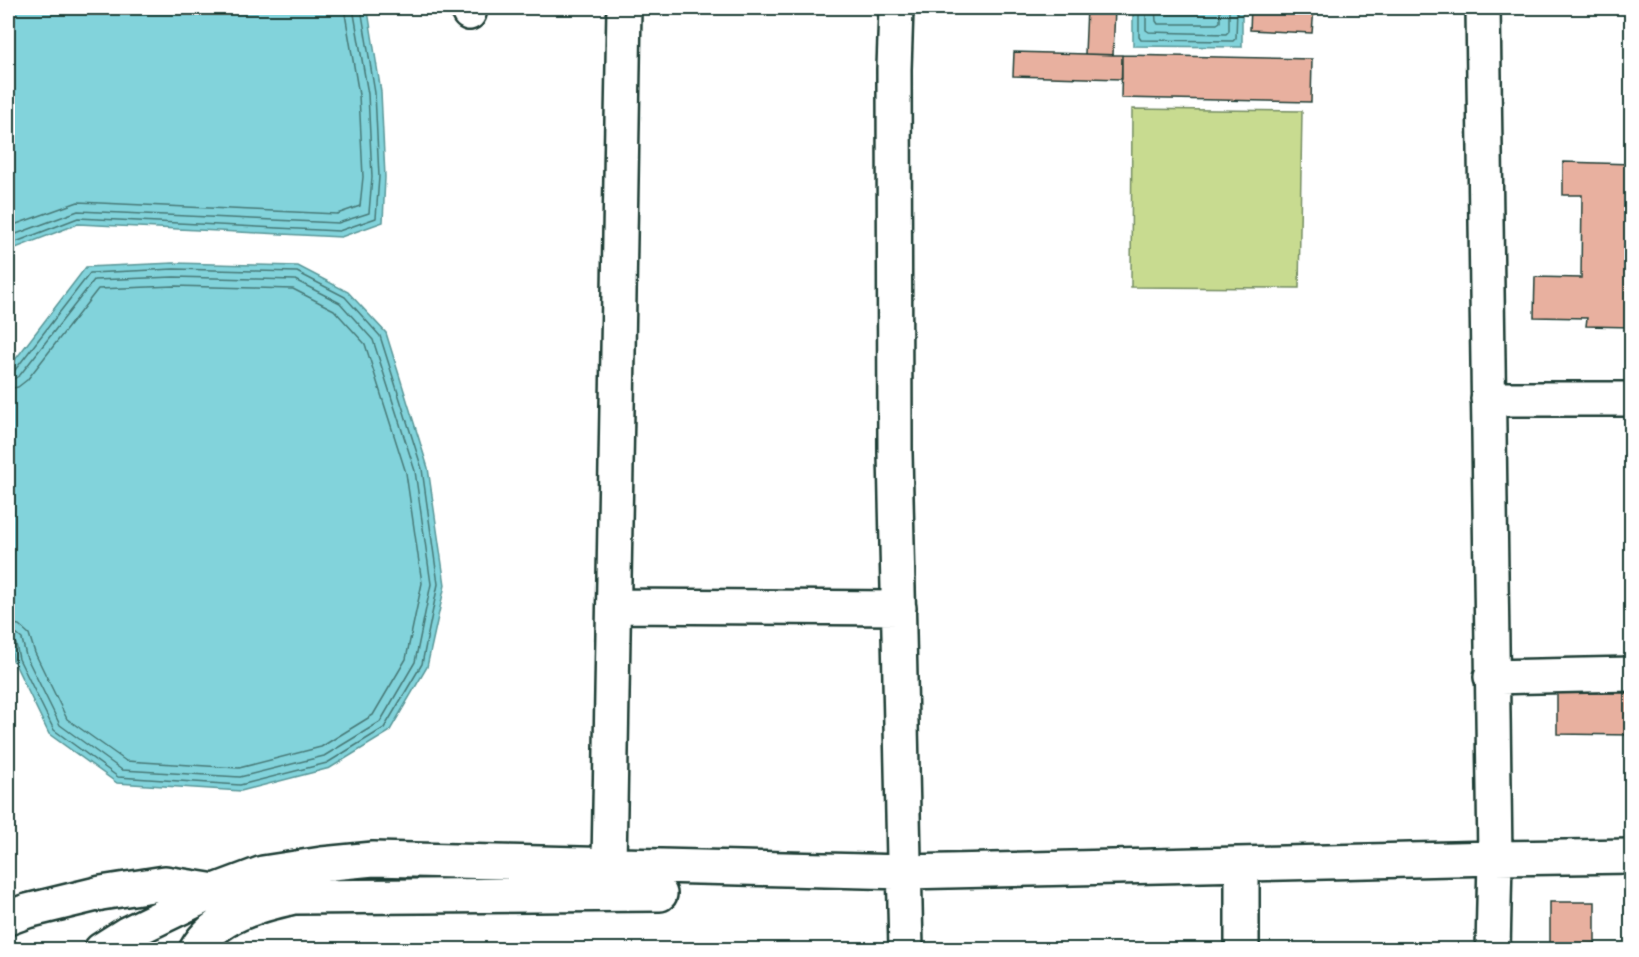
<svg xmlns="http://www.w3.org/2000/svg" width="1639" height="957" viewBox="0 0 1639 957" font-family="Sriracha,sans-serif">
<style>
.green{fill:#c8db90;stroke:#748c62;stroke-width:1.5}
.water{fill:#82d3db;stroke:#5a9798;stroke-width:1.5}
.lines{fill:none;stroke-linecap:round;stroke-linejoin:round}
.shore{stroke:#477977;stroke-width:1.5}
.building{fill:#e8b09f;stroke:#1f3d34;stroke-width:1.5}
.minor-casing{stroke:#1f3d34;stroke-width:38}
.minor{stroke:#fff;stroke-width:33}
</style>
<rect width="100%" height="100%" fill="#fff"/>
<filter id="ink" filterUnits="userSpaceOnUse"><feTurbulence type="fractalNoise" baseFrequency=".0167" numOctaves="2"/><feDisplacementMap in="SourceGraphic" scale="12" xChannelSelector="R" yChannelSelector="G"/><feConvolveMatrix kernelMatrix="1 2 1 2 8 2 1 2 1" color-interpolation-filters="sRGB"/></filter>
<g filter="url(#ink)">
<path class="green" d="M1132 109 1302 111 1299 288 1131 287Z"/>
<path class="water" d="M8 8H365L368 11 381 92 385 177 383 222 341 237 78 224 8 251Z
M1133 8H1242V47L1133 46Z
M174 263 298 266 348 292 386 333 428 468 445 585 427 667 389 732 330 768 241 791 117 783 49 734 13 660 8 632V369L86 267Z"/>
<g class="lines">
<path class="shore" d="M1139 8V37L1141 40 1233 41 1236 38 1237 8
M1146 8V30L1149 32 1226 34 1229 31V8
M1155 8 1156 21 1158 24H1217L1220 22V8
M8 227 78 202 337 214 360 206 363 177 359 95 344 8
M8 237 78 211 338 223 369 213 372 177 368 94 353 8
M8 245 78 218 339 231 376 218 379 177 375 93 361 8
M8 372 15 370 90 273 174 269 297 272 345 297 380 336 422 469 438 584 422 664 384 728 327 763 240 785 118 777 54 730 19 659 16 644 12 640H8
M8 380 14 379 20 375 94 280 174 277 295 280 340 303 373 340 415 471 431 584 415 662 380 722 324 756 240 777 122 770 60 725 26 656 22 639 15 633 8 632
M8 389 18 387 27 380 98 289 174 286 293 289 334 310 365 344 406 473 422 583 406 659 373 715 321 747 239 768 126 761 67 719 35 653 29 634 19 625 8 623"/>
</g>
<path class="building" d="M976 8H1061V9L976 10Z
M1087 8H1115L1113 55 1085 54Z
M1251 8H1314L1312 33 1250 30Z
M1014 52 1122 55V79L1013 76Z
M1122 55 1312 59 1311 102 1121 98Z
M1563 162 1632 164V327L1586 326 1587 318 1534 317 1535 277 1581 278 1582 195H1563Z
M1557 693H1632V735L1557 734Z
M1550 902H1595V950H1550Z"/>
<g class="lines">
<g class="minor-casing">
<path id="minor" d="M468 8 469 13
M896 8 894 69 895 453 906 950
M1483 8 1495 858 1493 950
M1488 399H1632
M615 606 899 608
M1491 677 1632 674
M609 864 624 8
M1242 864V950
M8 918 27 911 101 893 165 883 215 891
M101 950 128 933 215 891 263 873 322 864 373 859 905 872 1495 858 1632 856
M196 950C215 916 259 905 294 897L660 894"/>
</g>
<use href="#minor" class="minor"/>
</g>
</g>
<rect width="1639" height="957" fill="none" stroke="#fff" stroke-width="30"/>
<rect x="15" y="15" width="1609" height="927" fill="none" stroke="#1f3d34" stroke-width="2" filter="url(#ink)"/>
</svg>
